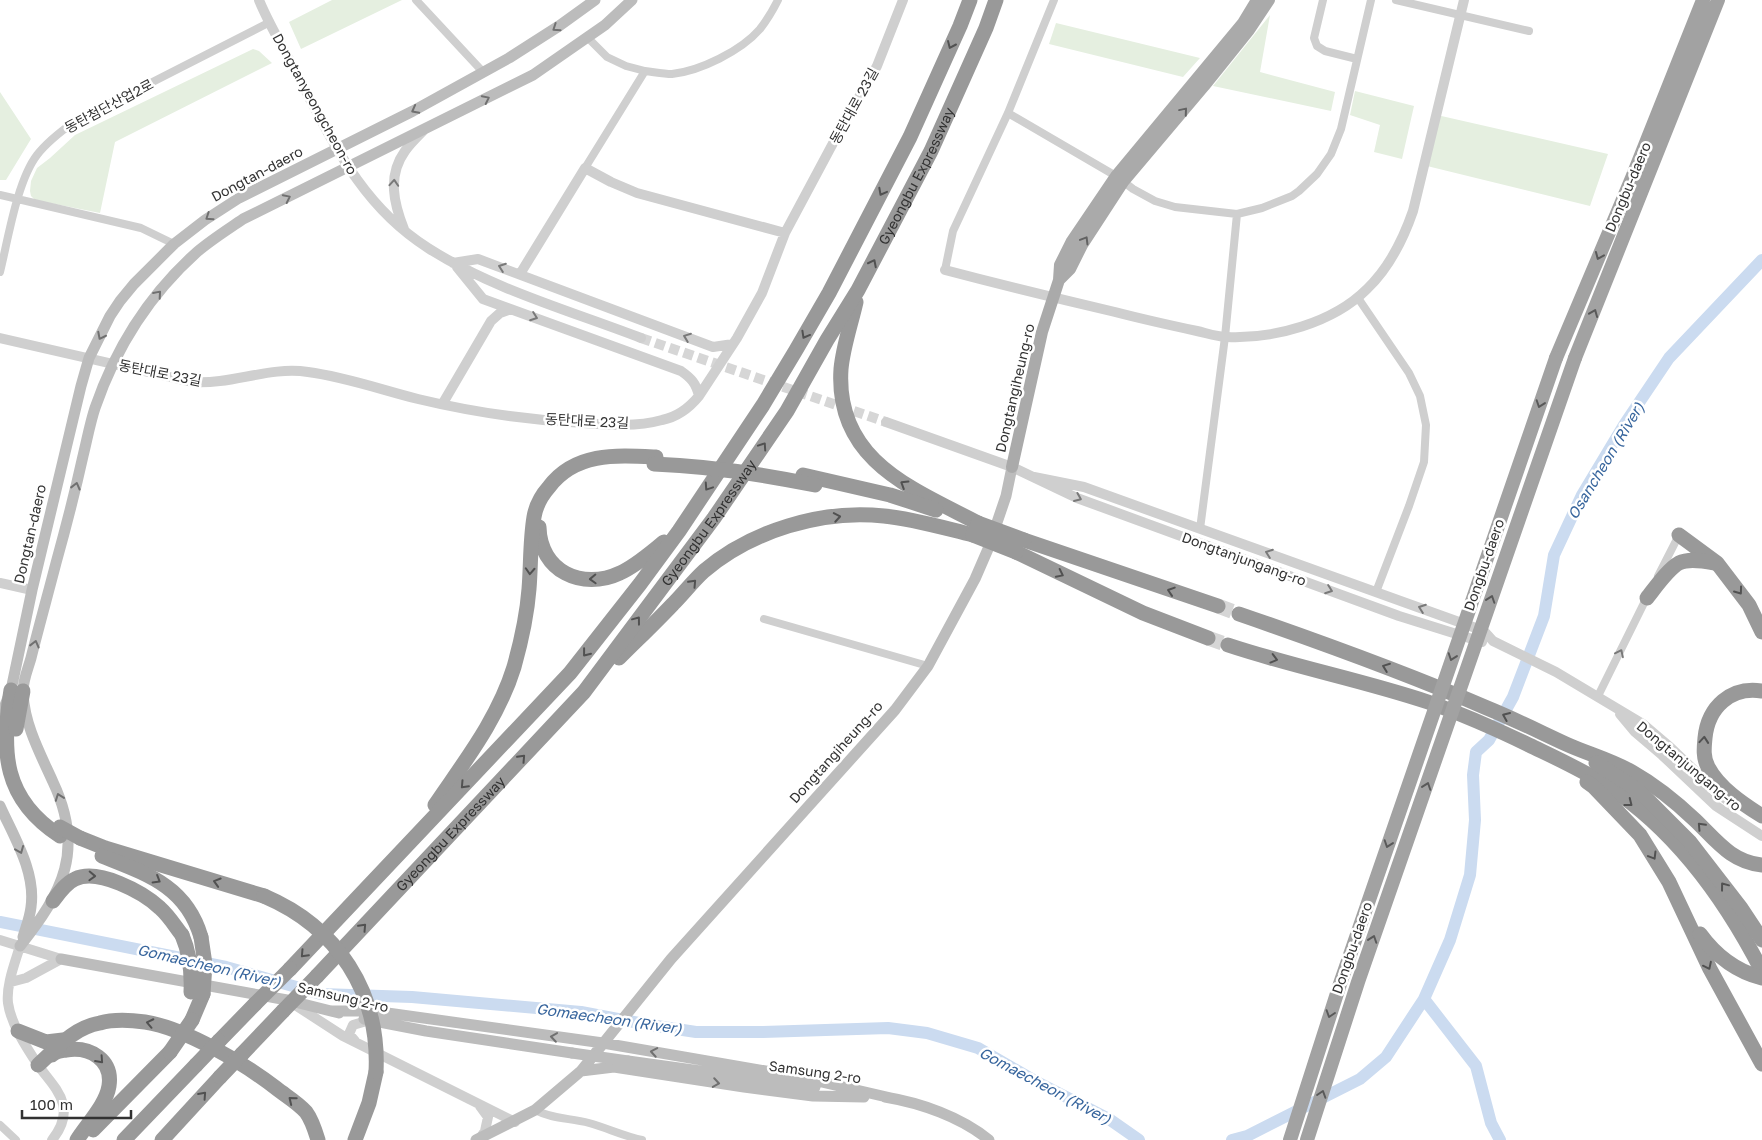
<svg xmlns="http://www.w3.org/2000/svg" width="1762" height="1140" viewBox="0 0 1762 1140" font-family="'Golos Text','Noto Sans KR',sans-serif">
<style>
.green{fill:#e5efe0}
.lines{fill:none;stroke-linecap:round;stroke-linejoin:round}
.river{stroke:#cbdbf0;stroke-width:12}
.tertiary-tunnel{stroke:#d6d6d6;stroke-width:10;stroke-dasharray:10 5;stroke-linecap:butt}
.motorway-tunnel{stroke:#d6d6d6;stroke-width:15;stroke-dasharray:15 8;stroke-linecap:butt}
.minor{stroke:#cfcfcf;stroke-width:8}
.tertiary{stroke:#cfcfcf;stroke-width:10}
.secondary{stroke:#bcbcbc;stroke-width:11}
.primary{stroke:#aaa;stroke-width:12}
.trunk{stroke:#a2a2a2;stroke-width:14}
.motorway{stroke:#999;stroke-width:15}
.secondary-bridge{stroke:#bcbcbc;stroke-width:11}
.trunk-bridge{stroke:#a2a2a2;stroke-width:14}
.motorway-bridge{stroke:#999;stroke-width:15}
.oneway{stroke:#707070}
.oneway2{stroke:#515151}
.oneway3{stroke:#626262}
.oneway4{stroke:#797979}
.oneway5{stroke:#595959}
.labels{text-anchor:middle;stroke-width:5;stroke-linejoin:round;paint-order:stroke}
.street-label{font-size:14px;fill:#323232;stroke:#fff}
.water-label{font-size:15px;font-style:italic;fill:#37659d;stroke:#fff}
</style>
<rect width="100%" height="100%" fill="#fff"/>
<path class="green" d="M332 0H402L301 49 289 22Z
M1270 15 1260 72 1335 92 1331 111 1213 86Z
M1056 23 1200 58 1183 77 1049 44Z
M253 49 259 51 272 63 115 142 100 213 35 200 31 196 30 191 31 181 37 168 50 158 75 135Z
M1355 91 1414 106 1402 159 1374 152 1380 125 1350 115Z
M0 92 31 139 6 180H0Z
M1437 115 1608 154 1590 206 1427 166Z"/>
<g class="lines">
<path class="river" d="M0 922 226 967 321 994 412 997 581 1012 650 1025 696 1032H763L888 1028 927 1033 978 1048 1035 1081 1109 1119 1139 1140
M1424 999 1476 1066 1491 1123 1500 1140
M1232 1140 1247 1136 1360 1079 1386 1057 1424 999 1450 940 1470 875 1475 820 1473 775 1476 752 1489 740 1513 697 1544 616 1554 555 1582 495 1624 425 1669 358 1762 260"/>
<path class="tertiary-tunnel" d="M641 338 886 422"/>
<path class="motorway-tunnel" d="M1218 606 1239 614
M1208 638 1228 645"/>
<path class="minor" d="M416 0 483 72
M1323 0 1314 38 1317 46 1325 51 1357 59
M1396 0 1529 31
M645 71C654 72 663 74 672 74 700 71 741 51 760 29 767 20 773 10 778 0
M1008 113 1116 176 1133 189 1155 201 1175 207 1237 214 1262 208 1292 196 1299 191 1317 174 1331 154 1341 129 1371 0
M585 168 645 71 626 66 607 57 588 38
M0 195 141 228 174 244
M945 270 953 231 1008 113 1054 0
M0 272C8 240 17 181 37 155 47 142 60 132 74 122L270 22
M1358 298 1409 373 1420 396 1426 425 1424 462 1409 506 1376 592
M1200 529 1225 337 1237 214
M1658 576 1679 535
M764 619 928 666
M1598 696 1647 597
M535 1110C552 1119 570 1118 589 1123 607 1128 624 1136 642 1140
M0 1125 16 1140"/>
<path class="tertiary" d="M259 0C270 27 286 52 299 78 334 144 362 206 428 248 492 289 571 311 641 338
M404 229C394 204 387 176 405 151 410 144 417 137 423 131
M453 263 478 259 713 347 733 344
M457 267 483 299 681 371C691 378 696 383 699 396
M945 270C1002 285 1059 299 1115 312 1142 319 1169 325 1197 331 1206 333 1217 337 1227 337 1274 339 1333 323 1367 289 1389 268 1403 240 1413 211L1464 0
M520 274 585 168 611 182 637 193 785 233
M0 338 192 382C232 385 269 366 308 372 346 377 382 390 418 399 472 412 528 420 583 423 609 425 637 427 662 420 677 417 690 407 699 396L737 338 762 293 785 233 839 132 877 66 903 0
M443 403 491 321 500 313 511 309
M886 422 1012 467 1077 498 1399 616 1482 642
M1034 477 1084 487 1484 631 1493 641 1556 672 1643 724 1670 747 1719 794 1731 803
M0 583 32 590
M1620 714 1635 732 1662 755 1716 806 1762 836
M0 940 61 959
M20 946C15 963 6 985 8 1003 11 1024 26 1047 38 1065 47 1078 59 1089 63 1104 66 1117 60 1130 52 1140
M11 982 26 978 61 959
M289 1001 343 1036 515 1122
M355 1041 349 1034 353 1025 370 1020
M480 1106 488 1117 485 1131 481 1137"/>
<path class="secondary" d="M0 718 11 690 32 590 81 386 89 358 110 316 120 301 134 284 174 244 205 220 239 198 413 111 509 58 559 26 595 0
M0 806C14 837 36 872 31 907 30 917 26 927 23 937
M20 946C63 892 85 850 53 782 40 753 25 726 23 694 22 682 28 669 31 658 39 626 48 594 56 563 66 527 75 492 83 456 87 440 90 423 95 408 116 347 149 295 197 252 211 240 227 230 243 219L533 75 605 25 632 0
M61 959 287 1000 339 1013
M332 1011H373L603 1043 800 1077 891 1098
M364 1019 426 1031 572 1053
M628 1061 815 1087
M581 1071 614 1067 744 1087 813 1096 864 1097
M885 1097C921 1103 961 1117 989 1140
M476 1140 535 1110 581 1071 671 959 895 710 928 666 975 579 988 549 1006 496 1012 467"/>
<path class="primary" d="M1059 280 1070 269 1082 245 1123 182 1204 86 1249 30 1269 0
M1012 467 1042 332 1059 280 1060 265 1072 241 1116 176 1243 23 1257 0"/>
<path class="trunk" d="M1556 358 1632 178 1703 0
M1575 358 1718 0"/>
<g class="motorway">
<path d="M856 302C851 324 843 347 841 369 835 460 911 488 978 523"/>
<path d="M803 475 890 495 936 510"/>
<path d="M539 527C540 571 582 591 620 573 636 566 650 553 664 542"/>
<path d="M1679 535 1717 563 1749 605 1762 632"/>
<path d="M1024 540 1218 606"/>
<path d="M1016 552 1143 613 1208 638"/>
<path d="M1647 598C1655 588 1668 569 1679 563 1689 558 1704 561 1715 563"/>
<path d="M1239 614C1323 643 1406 673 1487 708 1514 719 1540 732 1566 744 1588 754 1611 760 1632 772 1655 785 1676 802 1695 820 1716 840 1731 862 1762 865"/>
<path d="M1228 645C1294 667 1362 680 1428 702 1462 714 1496 729 1529 745 1556 758 1583 770 1609 787 1676 831 1726 901 1762 971"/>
<path d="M619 658C637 640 655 623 673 604 683 594 693 581 704 571 751 531 822 509 884 516 914 519 944 528 973 535"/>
<path d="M11 690C1 752 3 799 60 836"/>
<path d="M1762 691C1731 686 1708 707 1705 738 1704 748 1703 758 1708 767 1719 788 1743 804 1762 816"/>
<path d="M16 729 23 691"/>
<path d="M1596 763 1639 791 1690 842 1741 908 1762 940"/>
<path d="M1587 782 1594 787 1640 835 1669 882 1710 969 1762 1064"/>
<path d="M435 805C464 762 498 719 514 667 521 642 527 615 529 589 531 565 530 541 534 517 536 505 541 496 549 487 575 452 617 455 656 457"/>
<path d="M80 838 105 848 264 896"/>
<path d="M102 856C147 874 186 886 201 937"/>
<path d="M53 901C59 893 66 883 75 879 98 868 143 892 160 908 169 916 175 926 182 935"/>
<path d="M1700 934C1716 956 1735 971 1762 978"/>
<path d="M290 969 570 673 640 584 679 531 763 405 796 350 829 293 910 137 960 26 970 0"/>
<path id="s1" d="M317 976 584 692 714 518 787 411 827 340 858 290 931 151 986 28 996 0"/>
<path d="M192 1020 203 994"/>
<path d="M18 1031 46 1042 63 1040"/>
<path d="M219 1041 255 1004"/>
<path d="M242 1054 283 1011"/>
<path d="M52 1055C56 1051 60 1051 66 1050 90 1046 113 1060 109 1086 106 1105 87 1124 77 1140"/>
<path d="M38 1065C57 1048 73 1028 100 1023 114 1019 130 1020 145 1022 185 1028 245 1064 276 1088 286 1096 297 1102 306 1112 312 1120 315 1130 318 1140"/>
<path d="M93 1130 170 1052"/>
<path d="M124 1140 196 1065"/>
<path d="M162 1140 220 1077"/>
<path d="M355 1140 369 1103 376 1072"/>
</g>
<path class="secondary-bridge" d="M572 1053 628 1061"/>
<path class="trunk-bridge" d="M1290 1140 1340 984 1556 358
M1307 1140 1358 982 1575 358"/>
<path class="motorway-bridge" d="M654 464C709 466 761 474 815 485
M978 523 1024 540
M973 535 1016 552
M60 827 80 838
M264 896C337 927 380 992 376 1072
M182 935C190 954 192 972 191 992
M201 937 205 964 203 994
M255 1004 290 969
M283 1011 317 976
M170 1052 192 1020
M196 1065 219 1041
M220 1077 242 1054"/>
</g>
<defs><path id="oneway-chevron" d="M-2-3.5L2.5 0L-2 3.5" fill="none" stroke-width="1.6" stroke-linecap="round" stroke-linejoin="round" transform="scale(1.25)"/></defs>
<g class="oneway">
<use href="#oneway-chevron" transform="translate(556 28) rotate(146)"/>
<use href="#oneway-chevron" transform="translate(486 99) rotate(-26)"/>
<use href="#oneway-chevron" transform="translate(415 110) rotate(152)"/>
<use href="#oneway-chevron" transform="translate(287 198) rotate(-26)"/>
<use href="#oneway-chevron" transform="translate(209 217) rotate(146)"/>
<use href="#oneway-chevron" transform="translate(158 294) rotate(-49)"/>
<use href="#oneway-chevron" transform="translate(101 336) rotate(117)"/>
<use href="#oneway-chevron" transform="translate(76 486) rotate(-76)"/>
<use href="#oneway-chevron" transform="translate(35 644) rotate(-76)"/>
<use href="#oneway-chevron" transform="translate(59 797) rotate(-110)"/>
<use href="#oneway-chevron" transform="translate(20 850) rotate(68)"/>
<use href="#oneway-chevron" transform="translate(554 1037) rotate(-172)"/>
<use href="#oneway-chevron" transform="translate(654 1052) rotate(-170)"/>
<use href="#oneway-chevron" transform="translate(716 1083) rotate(9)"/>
</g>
<g class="oneway2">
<use href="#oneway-chevron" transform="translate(951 45) rotate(114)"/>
<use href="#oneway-chevron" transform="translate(882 192) rotate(118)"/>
<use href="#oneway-chevron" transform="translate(873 263) rotate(-63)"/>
<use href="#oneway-chevron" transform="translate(805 335) rotate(119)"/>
<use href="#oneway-chevron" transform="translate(763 446) rotate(-56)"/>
<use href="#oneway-chevron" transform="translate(904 484) rotate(-148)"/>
<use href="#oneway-chevron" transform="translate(708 487) rotate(124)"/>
<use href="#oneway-chevron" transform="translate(837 517) rotate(-10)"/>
<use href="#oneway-chevron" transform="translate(530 571) rotate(93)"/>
<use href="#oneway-chevron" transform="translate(1060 574) rotate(26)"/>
<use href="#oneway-chevron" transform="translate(593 579) rotate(178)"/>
<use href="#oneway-chevron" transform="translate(693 583) rotate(-47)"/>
<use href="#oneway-chevron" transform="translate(1171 591) rotate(-162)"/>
<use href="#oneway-chevron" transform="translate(1739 591) rotate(54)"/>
<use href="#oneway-chevron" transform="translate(637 620) rotate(-53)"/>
<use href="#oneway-chevron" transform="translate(586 653) rotate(128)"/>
<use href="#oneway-chevron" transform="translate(1274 659) rotate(15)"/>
<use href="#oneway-chevron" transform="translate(1386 667) rotate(-159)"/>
<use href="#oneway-chevron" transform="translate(1506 716) rotate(-157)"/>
<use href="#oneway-chevron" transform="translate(1704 740) rotate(-85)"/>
<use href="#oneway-chevron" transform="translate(522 758) rotate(-47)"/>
<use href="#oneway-chevron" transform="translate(464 785) rotate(133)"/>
<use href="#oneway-chevron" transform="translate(1629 803) rotate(38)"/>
<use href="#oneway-chevron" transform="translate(1701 826) rotate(-133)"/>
<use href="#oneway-chevron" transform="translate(1653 856) rotate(59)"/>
<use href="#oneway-chevron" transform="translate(92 876) rotate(2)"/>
<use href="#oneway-chevron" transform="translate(157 880) rotate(31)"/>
<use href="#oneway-chevron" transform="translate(217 882) rotate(-163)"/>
<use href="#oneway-chevron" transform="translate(1724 886) rotate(-127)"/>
<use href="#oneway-chevron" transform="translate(363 927) rotate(-47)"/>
<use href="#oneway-chevron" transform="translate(304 954) rotate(133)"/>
<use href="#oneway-chevron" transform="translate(1708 966) rotate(64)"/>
<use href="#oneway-chevron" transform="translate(150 1023) rotate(-168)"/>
<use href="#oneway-chevron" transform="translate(100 1060) rotate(48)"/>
<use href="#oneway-chevron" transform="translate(203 1095) rotate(-48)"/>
<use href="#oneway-chevron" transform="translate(292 1100) rotate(-141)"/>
</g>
<g class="oneway3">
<use href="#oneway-chevron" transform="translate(1184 111) rotate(-50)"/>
<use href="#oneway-chevron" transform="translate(1085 240) rotate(-59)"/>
</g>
<g class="oneway4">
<use href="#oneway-chevron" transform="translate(394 183) rotate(-86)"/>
<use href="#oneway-chevron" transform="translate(502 267) rotate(-160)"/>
<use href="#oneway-chevron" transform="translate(534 317) rotate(20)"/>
<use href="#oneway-chevron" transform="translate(687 337) rotate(-159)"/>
<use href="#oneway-chevron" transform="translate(1078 498) rotate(23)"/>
<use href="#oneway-chevron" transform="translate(1269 553) rotate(-160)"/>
<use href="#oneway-chevron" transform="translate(1329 590) rotate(20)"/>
<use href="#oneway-chevron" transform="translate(1422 608) rotate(-160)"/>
<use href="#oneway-chevron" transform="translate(1620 653) rotate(-64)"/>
</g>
<g class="oneway5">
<use href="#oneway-chevron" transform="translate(1599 256) rotate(113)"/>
<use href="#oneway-chevron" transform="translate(1594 313) rotate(-68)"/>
<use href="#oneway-chevron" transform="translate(1540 404) rotate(109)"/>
<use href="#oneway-chevron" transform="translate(1491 599) rotate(-71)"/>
<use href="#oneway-chevron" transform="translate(1452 657) rotate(109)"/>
<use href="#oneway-chevron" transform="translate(1427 786) rotate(-71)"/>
<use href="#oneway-chevron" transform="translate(1388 844) rotate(109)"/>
<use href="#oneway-chevron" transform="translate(1373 939) rotate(-71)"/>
<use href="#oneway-chevron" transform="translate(1330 1014) rotate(108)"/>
<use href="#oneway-chevron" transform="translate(1322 1094) rotate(-72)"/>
</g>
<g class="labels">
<g class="street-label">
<text transform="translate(315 104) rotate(61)" y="5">Dongtanyeongcheon-ro</text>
<text transform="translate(109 106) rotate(-28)" y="5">동탄첨단산업2로</text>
<text transform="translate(854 106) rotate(-61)" y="5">동탄대로 23길</text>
<text transform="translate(257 174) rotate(-28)" y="5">Dongtan-daero</text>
<text dy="5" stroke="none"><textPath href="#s1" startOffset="1005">Gyeongbu Expressway</textPath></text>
<text transform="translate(1628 187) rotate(-67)" y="5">Dongbu-daero</text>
<text transform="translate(160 373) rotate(11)" y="5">동탄대로 23길</text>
<text transform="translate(1015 388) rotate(-77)" y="5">Dongtangiheung-ro</text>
<text transform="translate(587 421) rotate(3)" y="5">동탄대로 23길</text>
<text dy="5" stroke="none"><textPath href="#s1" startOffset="600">Gyeongbu Expressway</textPath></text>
<text transform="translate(30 534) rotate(-77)" y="5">Dongtan-daero</text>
<text transform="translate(1244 559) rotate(20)" y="5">Dongtanjungang-ro</text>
<text transform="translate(1484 565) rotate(-71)" y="5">Dongbu-daero</text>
<text transform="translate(836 752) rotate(-48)" y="5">Dongtangiheung-ro</text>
<text transform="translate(1689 766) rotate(40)" y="5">Dongtanjungang-ro</text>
<text dy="5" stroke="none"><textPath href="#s1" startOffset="195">Gyeongbu Expressway</textPath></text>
<text transform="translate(1352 948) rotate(-71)" y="5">Dongbu-daero</text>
<text transform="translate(343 997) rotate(13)" y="5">Samsung 2-ro</text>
<text transform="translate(815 1072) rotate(8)" y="5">Samsung 2-ro</text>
</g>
<g class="water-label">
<text transform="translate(1606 461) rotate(-59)" y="5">Osancheon (River)</text>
<text transform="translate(209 966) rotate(13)" y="5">Gomaecheon (River)</text>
<text transform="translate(609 1019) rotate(8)" y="5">Gomaecheon (River)</text>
<text transform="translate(1045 1086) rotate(28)" y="5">Gomaecheon (River)</text>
</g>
</g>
<path d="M22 1110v8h109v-8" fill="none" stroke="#323232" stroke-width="2.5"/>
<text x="30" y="1110" font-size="15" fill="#323232" stroke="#ffffff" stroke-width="4" paint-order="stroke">100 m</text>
</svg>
